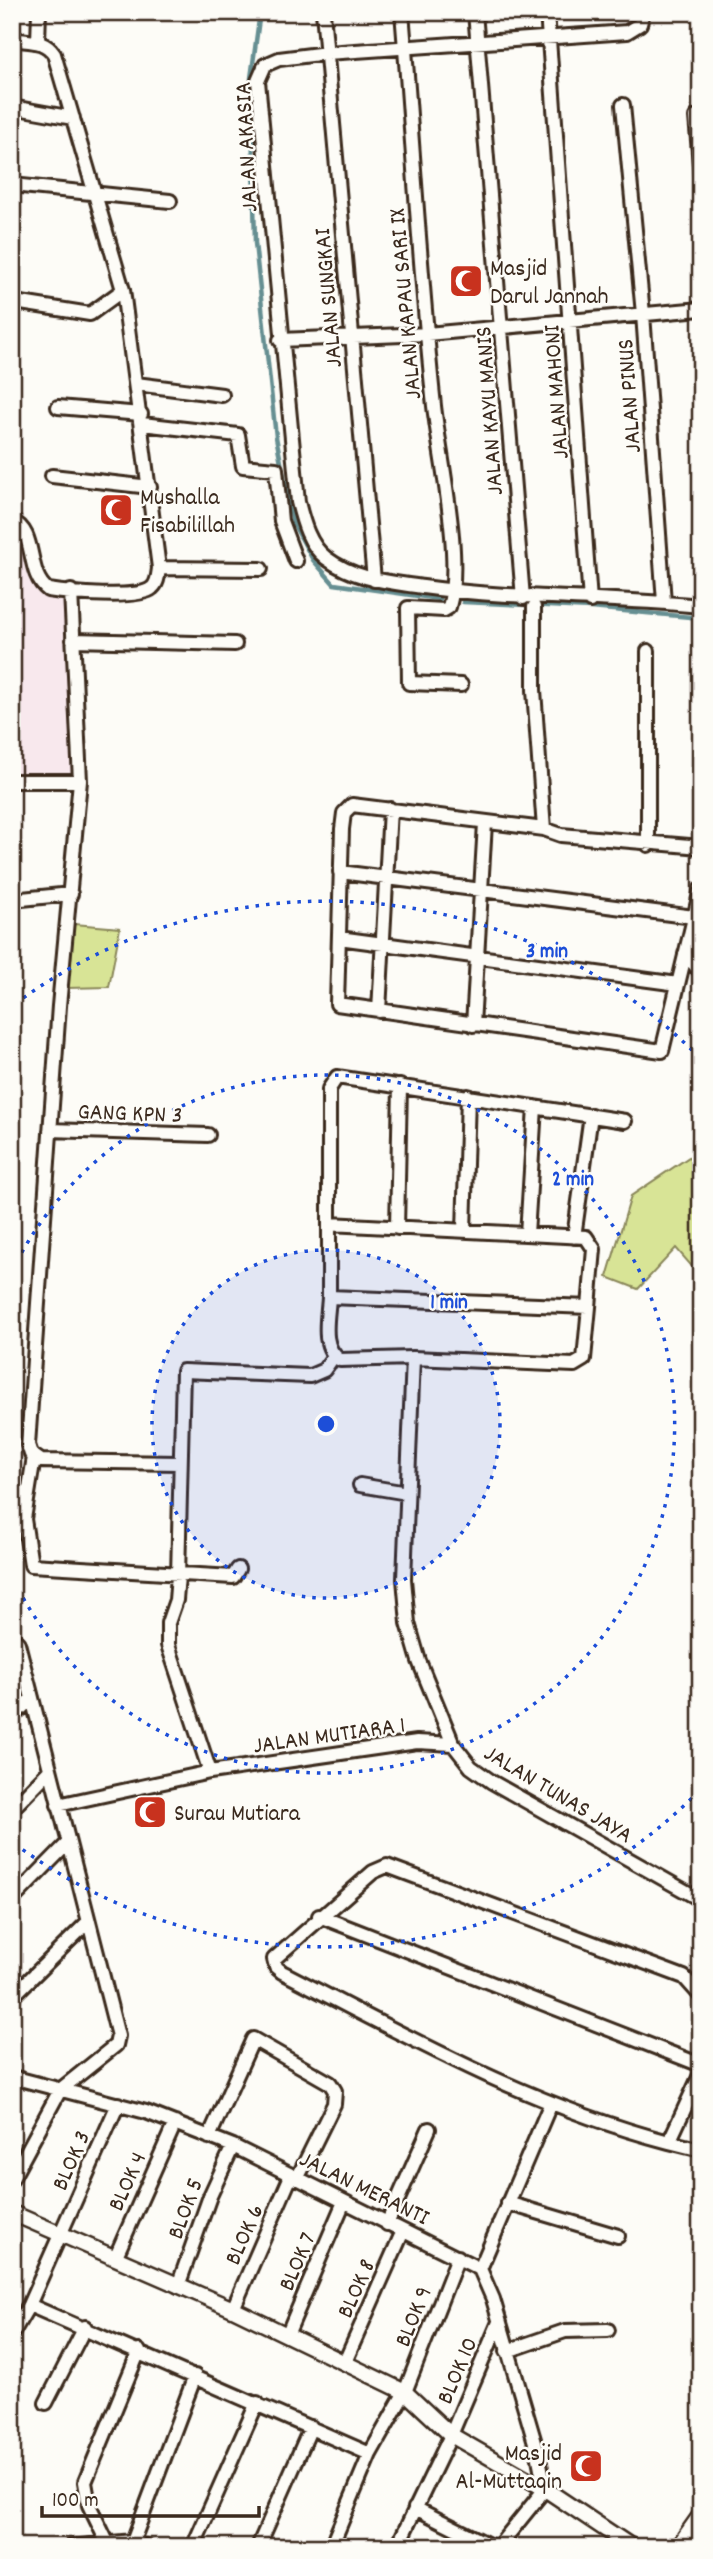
<svg xmlns="http://www.w3.org/2000/svg" width="713" height="2559" viewBox="0 0 713 2559" font-family="Dekko,sans-serif">
<style>
.built{fill:#f8e8ed}
.green{fill:#d8e496;stroke:#8a875a;stroke-width:2}
.lines{fill:none;stroke-linecap:round;stroke-linejoin:round}
.stream{stroke:#668f92;stroke-width:4.5}
.minor-casing{stroke:#3b2a1e;stroke-width:18}
.tertiary-casing{stroke:#3b2a1e;stroke-width:19}
.secondary-casing{stroke:#3b2a1e;stroke-width:21}
.minor{stroke:#fdfcf7;stroke-width:12}
.tertiary{stroke:#fdfcf7;stroke-width:14}
.secondary{stroke:#fdfcf7;stroke-width:16}
.ring{fill:none;stroke:#1d4ed8;stroke-width:3.5;stroke-dasharray:3.5 7}
.labels{text-anchor:middle;stroke-width:5;stroke-linejoin:round;paint-order:stroke}
.street-label{font-size:24px;fill:#3b2a1e;stroke:#fdfcf7}
.poi-label{font-size:24px;fill:#3b2a1e;stroke:#fdfcf7;text-anchor:start}
.centre{fill:#1d4ed8;stroke:#fdfcf7;stroke-width:3.5}
.ring-label{font-size:21px;text-anchor:middle;font-weight:bold;fill:#1d4ed8;stroke:#fdfcf7;stroke-width:5;stroke-linejoin:round;paint-order:stroke}
</style>
<rect width="100%" height="100%" fill="#fdfcf7"/>
<filter id="ink" filterUnits="userSpaceOnUse"><feTurbulence type="fractalNoise" baseFrequency=".0143" numOctaves="2"/><feDisplacementMap in="SourceGraphic" scale="14" xChannelSelector="R" yChannelSelector="G"/><feConvolveMatrix kernelMatrix="1 2 1 2 8 2 1 2 1" color-interpolation-filters="sRGB"/></filter>
<g filter="url(#ink)">
<path class="built" d="M12 521 17 522 40 581 71 591 80 781 12 782Z"/>
<path class="green" d="M74 924 120 928 109 987 67 988Z
M701 1149V1262L695 1270 676 1248 638 1289 607 1277 631 1196Z"/>
<g class="lines">
<path class="stream" d="M260 12 251 78 255 243 276 437 293 523 313 560 334 584 439 599
M463 602 591 608 701 618"/>
<g class="minor-casing">
<path id="minor" d="M323 12 374 580
M402 12C413 143 420 275 434 406 440 458 463 559 449 607L444 610 408 608 409 683 461 685
M475 12 523 598
M547 12 590 601
M643 12 640 24 627 32 327 53 279 59 265 65 258 81 298 502C303 522 309 545 326 558 355 580 389 582 423 587 515 600 608 596 701 606
M12 39C29 42 44 39 54 54L123 290 159 568C158 575 158 583 152 588 139 600 67 593 48 590 25 573 38 532 12 521
M38 42 39 12
M623 105 643 314 664 602
M12 107 73 118
M696 117 701 177
M12 185 170 201
M21 303 90 314 123 290
M280 340 427 334 701 309
M136 384 222 395
M58 407 141 414
M142 424 238 435 243 466 276 469 281 521 296 561
M52 476 150 487
M159 568 261 569
M534 607V690L544 829
M73 640 235 644
M12 781H80L71 591
M80 781 59 1006 28 1445 31 1454 41 1461 180 1463
M648 845V651
M701 847 561 835 544 829 352 805 344 813 342 829 337 1004 662 1051 701 889
M340 872 694 917
M12 900 71 894
M339 938 678 984
M685 954 701 972
M379 1011 390 809
M473 1025 485 823
M50 1130 208 1135
M329 1224 586 1237 594 1249 589 1307
M397 1228 400 1086
M464 1231 468 1096
M527 1234 535 1107
M574 1237 591 1115
M329 1297 589 1307 584 1359 574 1365 413 1358 340 1360C320 1347 328 1318 329 1297Z
M329 1297V1089L337 1077 625 1121
M413 1358 404 1579 408 1623 419 1661 453 1744 471 1767 492 1782 701 1900
M34 1457 24 1519 31 1565 233 1577 238 1569
M360 1485 407 1493
M12 1637 18 1643 118 2036 116 2045 60 2090 12 2179
M12 1717 32 1698
M210 1772 168 1645V1623L176 1600 178 1576 183 1371 310 1376 324 1370 334 1356
M58 1805 210 1772 417 1742 453 1744
M12 1809 49 1771
M12 1900 68 1843
M319 1916 701 2065
M701 1996 684 1977 387 1866 373 1872 274 1959 276 1967 282 1972C408 2037 531 2106 669 2142L701 2073
M12 1997 88 1922
M12 2077 146 2112 233 2146 480 2269 493 2299 538 2453 545 2489 498 2547
M209 2137 253 2039 330 2083 335 2091 334 2104 297 2179
M669 2142 701 2150
M507 2203 618 2236
M387 2224 429 2129
M116 2256 175 2123
M480 2269 550 2105
M178 2286 210 2196 233 2146
M29 2305 370 2454
M233 2309 291 2176
M12 2334 29 2305 118 2104
M287 2335 343 2204
M507 2351 565 2331 608 2330
M345 2362 403 2231
M46 2403 85 2327
M415 2508 493 2547
M133 2541 195 2376
M107 2542 89 2505 85 2482 139 2351
M70 2547 133 2541 146 2547
M193 2547 257 2403
M258 2547 311 2427
M331 2547 370 2454 405 2392 458 2257
M397 2547 451 2435 499 2322"/>
</g>
<g class="tertiary-casing">
<path id="tertiary" d="M12 2213 233 2309 405 2392 451 2435 545 2489 632 2547"/>
</g>
<g class="secondary-casing">
<path id="secondary" d="M679 2547 701 2516"/>
</g>
<use href="#minor" class="minor"/>
<use href="#tertiary" class="tertiary"/>
<use href="#secondary" class="secondary"/>
</g>
</g>
<circle cx="326" cy="1424" r="174" fill="#1d4ed8" fill-opacity=".12"/>
<g class="ring">
<circle cx="326" cy="1424" r="174"/>
<path d="M12 1271A349 349 0 1 1 12 1577"/>
<path d="M699 1791A523 523 0 0 1 15 1844M15 1004A523 523 0 0 1 699 1057"/>
</g>
<defs>
<g id="mosque-square" transform="scale(1.75)"><rect x="-9" y="-9" width="18" height="18" rx="4" fill="#c8321e" stroke="#fdfcf7"/><path d="M3.5-4.9A6 6 0 1 0 3.5 4.9A5 5 0 1 1 3.5-4.9Z" fill="#fff"/></g>
</defs>
<g fill-rule="evenodd">
<use href="#mosque-square" x="466" y="281"/>
<use href="#mosque-square" x="116" y="510"/>
<use href="#mosque-square" x="150" y="1812"/>
<use href="#mosque-square" x="586" y="2466"/>
</g>
<g class="labels">
<g class="street-label">
<text transform="translate(245 147) rotate(-93)" y="8">JALAN AKASIA</text>
<text transform="translate(327 298) rotate(-95)" y="8">JALAN SUNGKAI</text>
<text transform="translate(404 304) rotate(-95)" y="8">JALAN KAPAU SARI IX</text>
<text transform="translate(555 392) rotate(-94)" y="8">JALAN MAHONI</text>
<text transform="translate(628 396) rotate(-94)" y="8">JALAN PINUS</text>
<text transform="translate(488 411) rotate(-94)" y="8">JALAN KAYU MANIS</text>
<text transform="translate(130 1112) rotate(2)" y="8">GANG KPN 3</text>
<text transform="translate(329 1734) rotate(-8)" y="8">JALAN MUTIARA 1</text>
<text transform="translate(559 1793) rotate(31)" y="8">JALAN TUNAS JAYA</text>
<text transform="translate(70 2160) rotate(-66)" y="8">BLOK 3</text>
<text transform="translate(126 2181) rotate(-66)" y="8">BLOK 4</text>
<text transform="translate(365 2187) rotate(26)" y="8">JALAN MERANTI</text>
<text transform="translate(184 2208) rotate(-70)" y="8">BLOK 5</text>
<text transform="translate(243 2234) rotate(-66)" y="8">BLOK 6</text>
<text transform="translate(296 2261) rotate(-67)" y="8">BLOK 7</text>
<text transform="translate(355 2288) rotate(-66)" y="8">BLOK 8</text>
<text transform="translate(412 2316) rotate(-68)" y="8">BLOK 9</text>
<text transform="translate(456 2370) rotate(-67)" y="8">BLOK 10</text>
</g>
<g class="poi-label">
<text x="490" y="275">Masjid<tspan x="490" dy="28">Darul Jannah</tspan></text>
<text x="140" y="504">Mushalla<tspan x="140" dy="28">Fisabilillah</tspan></text>
<text x="174" y="1820">Surau Mutiara</text>
<text x="562" y="2460" text-anchor="end">Masjid<tspan x="562" dy="28">Al-Muttaqin</tspan></text>
</g>
</g>
<circle cx="326" cy="1424" r="10" class="centre"/>
<g class="ring-label">
<text x="547" y="957">3 min</text>
<text x="573" y="1185">2 min</text>
<text x="449" y="1308">1 min</text>
</g>
<rect width="713" height="2559" fill="none" stroke="#fdfcf7" stroke-width="42"/>
<rect x="21" y="21" width="671" height="2517" fill="none" stroke="#3b2a1e" stroke-width="2.5" filter="url(#ink)"/>
<path d="M42 2506v10h217v-10" fill="none" stroke="#3b2a1e" stroke-width="3.5"/>
<text x="52" y="2506" font-size="21" fill="#3b2a1e" stroke="#fdfcf7" stroke-width="5" paint-order="stroke">100 m</text>
</svg>
